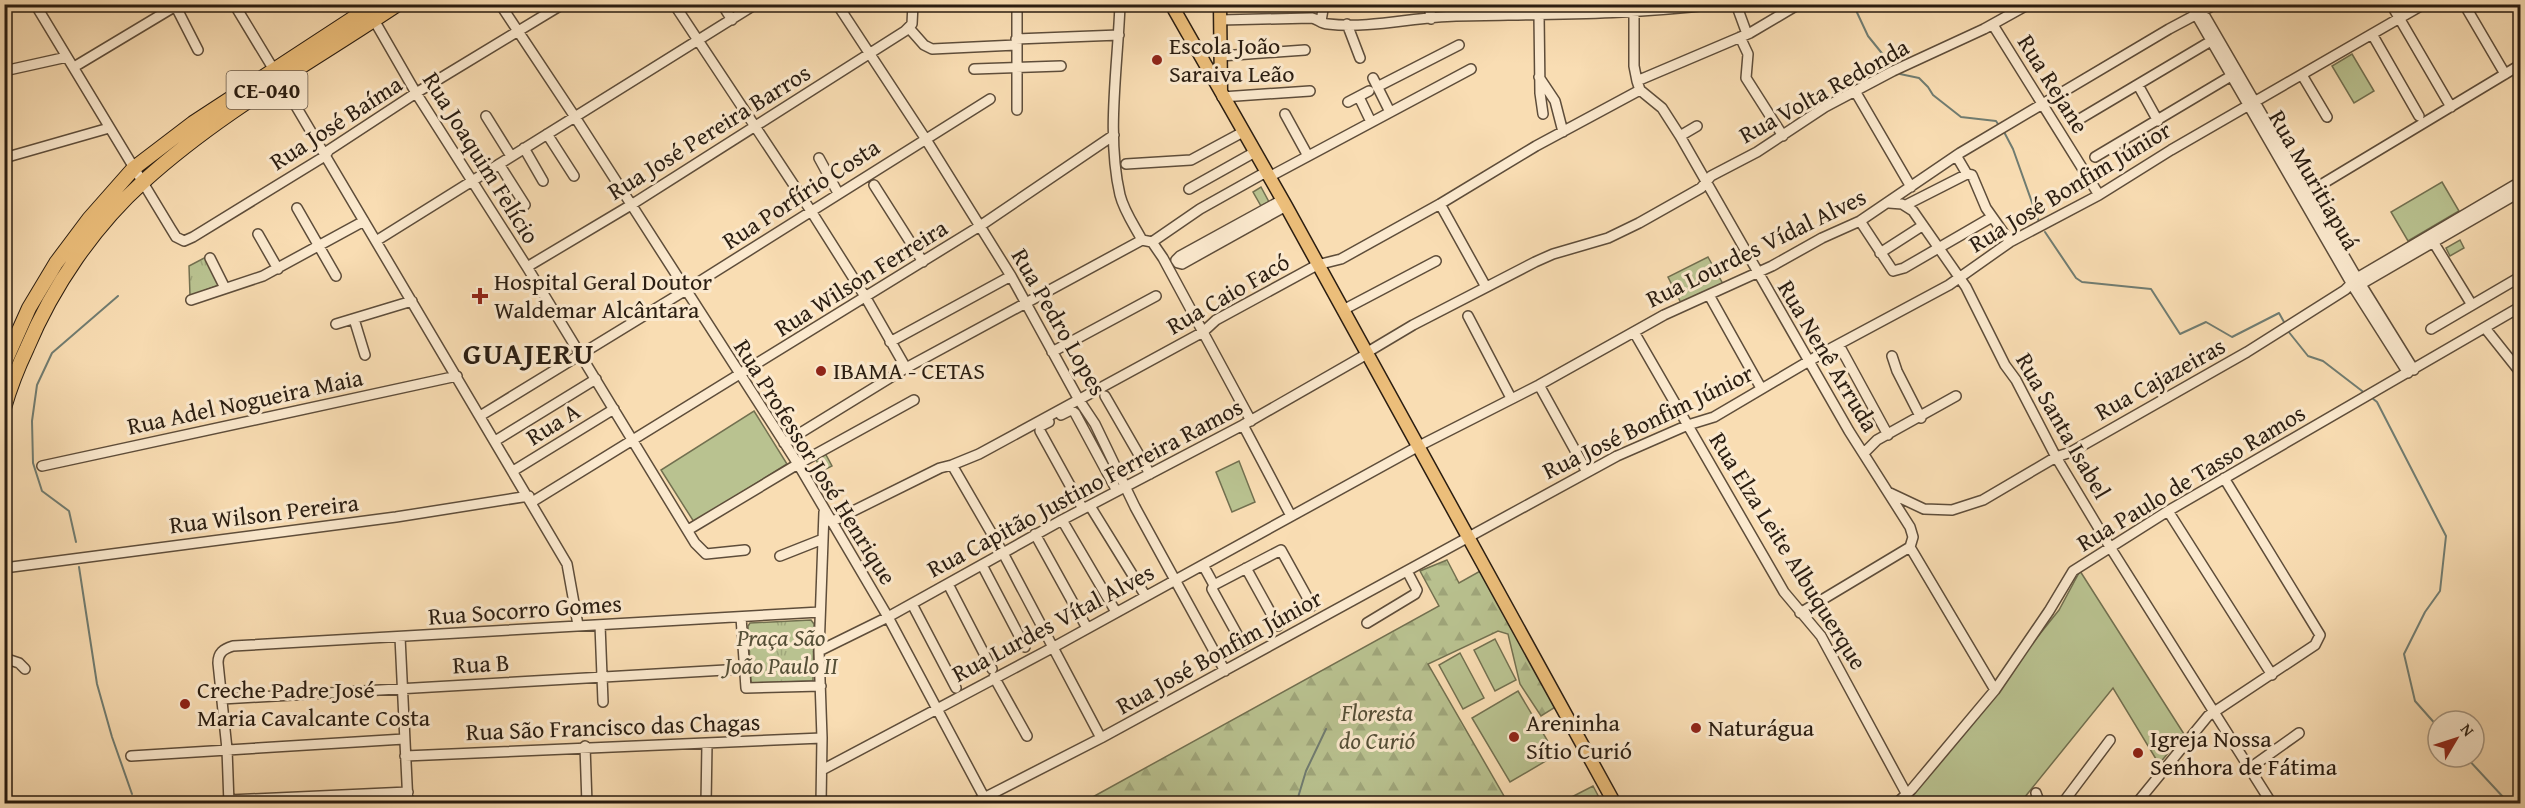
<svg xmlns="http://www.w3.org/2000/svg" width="2525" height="808" viewBox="0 0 2525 808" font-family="'Gentium Book Plus',serif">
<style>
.green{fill:#b9c290;stroke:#727050;stroke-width:1.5}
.forest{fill:url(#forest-firs);stroke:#727050;stroke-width:1.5}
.park{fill:url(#park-tufts);stroke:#727050;stroke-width:1.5}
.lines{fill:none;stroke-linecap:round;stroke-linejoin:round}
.stream{stroke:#707c71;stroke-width:2}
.minor-casing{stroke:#5e4d3a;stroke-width:12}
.major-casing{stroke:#2a1d11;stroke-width:15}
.highway-casing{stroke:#2a1d11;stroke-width:16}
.minor{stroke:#fbe9ce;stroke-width:9}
.major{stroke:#ecbe7a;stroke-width:12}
.highway{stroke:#ecbe7a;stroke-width:14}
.poi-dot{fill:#8f2418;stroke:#fbe9ce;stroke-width:2}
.labels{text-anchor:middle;stroke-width:6;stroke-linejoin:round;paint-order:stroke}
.shield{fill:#fbe9ce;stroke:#695a4a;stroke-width:1.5}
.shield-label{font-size:22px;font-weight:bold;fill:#2a1d11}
.poi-label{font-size:24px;fill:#2a1d11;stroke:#fbe9ce;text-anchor:start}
.street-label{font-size:24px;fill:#2a1d11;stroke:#fbe9ce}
.park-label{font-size:24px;font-style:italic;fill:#554f37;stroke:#fbe9ce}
.district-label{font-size:30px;font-weight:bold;letter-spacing:1.5px;fill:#2a1d11;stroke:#fbe9ce}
</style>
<defs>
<pattern id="forest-firs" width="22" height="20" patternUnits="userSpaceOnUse" patternTransform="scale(1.5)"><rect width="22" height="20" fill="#b9c290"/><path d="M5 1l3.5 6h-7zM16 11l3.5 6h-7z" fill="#9fa67b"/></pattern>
<pattern id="park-tufts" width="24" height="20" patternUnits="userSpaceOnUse" patternTransform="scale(1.5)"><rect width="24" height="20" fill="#b9c290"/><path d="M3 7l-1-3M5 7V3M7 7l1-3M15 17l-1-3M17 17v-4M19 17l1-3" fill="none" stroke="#9fa67b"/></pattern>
</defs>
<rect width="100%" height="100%" fill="#f9ddb3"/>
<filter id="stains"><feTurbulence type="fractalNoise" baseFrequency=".00333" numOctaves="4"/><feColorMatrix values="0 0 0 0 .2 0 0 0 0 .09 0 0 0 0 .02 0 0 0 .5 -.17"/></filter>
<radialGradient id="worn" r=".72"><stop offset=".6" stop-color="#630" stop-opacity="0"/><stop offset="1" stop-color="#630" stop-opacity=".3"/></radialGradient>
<path class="green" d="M2352 54 2374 91 2354 103 2332 66Z
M2442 182 2459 211 2408 241 2391 212Z
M1261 187 1269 202 1261 206 1253 192Z
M2460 240 2464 248 2450 256 2446 248Z
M1708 257 1723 284 1681 303 1668 277Z
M754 411 787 464 694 522 661 470Z
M825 453 832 466 822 471 815 458Z
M1239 461 1255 502 1232 512 1216 472Z
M2080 571 2184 734 2159 764 2113 688 2020 803 1904 804 2059 610Z
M1495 639 1516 680 1495 691 1474 650Z
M1460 653 1484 698 1463 709 1439 665Z
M1518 691 1556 755 1510 782 1472 718Z
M1593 786 1602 803H1560Z"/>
<path class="forest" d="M1447 560 1459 583 1482 570 1557 706 1541 716 1520 684 1508 634 1498 631 1428 664 1508 803 1080 804 1439 606 1420 571Z"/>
<path class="park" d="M206 257 219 285 190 296 189 266Z
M811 620 814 624 813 681 751 683 748 626 750 623Z"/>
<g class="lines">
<path class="stream" d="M1853 4 1868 36 1893 67
M1900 74 1919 78 1928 87 1933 95 1961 117 1996 121 2000 127
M2003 130 2013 149 2039 222
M2045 232 2076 278 2082 282 2151 289 2180 334 2206 322 2232 337 2279 313 2284 322
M2288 331 2308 356 2323 361 2366 394
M2372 398 2377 402 2446 536 2440 591 2425 612 2404 654 2415 701 2438 727
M76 542 69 511 42 491 33 463 32 421 37 385 52 353 118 296
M79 567 97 684 112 737 132 794
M2466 757 2504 798 2515 804
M1296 804 1306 771 1326 729"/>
<g class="minor-casing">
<path id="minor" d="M35 4 171 229 176 237 184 241 193 237 325 156 329 150 416 93 563 4
M234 4 274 70
M500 4 575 117 798 464 888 617 984 797
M674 4 811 211 866 298 906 368
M722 4 732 20
M837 4 925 138 1011 276 1079 400 1095 424 1135 507 1225 671
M1017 4V110
M1120 4C1118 65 1106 135 1120 195 1124 211 1134 225 1142 240L1152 242 1163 258 1251 421
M1429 4 1431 19
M1634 4V66L1637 81 1640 90 1662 108 1680 136 1849 431 1910 527 1913 537 1910 547 1995 690
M1736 4 1747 34
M2190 4 2354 288 2408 373
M2198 4 2357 278 2414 370
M2391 4 2451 107
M2464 4 2505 74
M176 7 198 50
M1539 15 1540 93 1543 114
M374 20 416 93 527 267 695 543 706 554 745 550
M1220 20 1312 18C1318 19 1321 24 1328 24 1370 29 1414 17 1456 16 1543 14 1630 15 1717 4
M1321 21 1324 4
M1347 24 1360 58
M1993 25 2099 195
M909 28 924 45 932 49 1016 45
M2372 34 2419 116
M1740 37 1748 54 1746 78 1783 136
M1016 39 1119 35
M1221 56 1305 50
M74 67 179 4
M974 69 1061 66
M4 71 67 57
M2302 75 2327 117
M1539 77 1555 101 1563 132
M1373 78 1390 112
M281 81 567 564 578 625
M1637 81 1750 33 1799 4
M2138 85 2158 121
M1377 87 1459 45
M1855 91 1911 187
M1222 97 1310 91
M1359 97 1371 122
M1348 102 1369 91
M1285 114 1308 156
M486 116 511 156
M2078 120 2211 41
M547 134 574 176
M1680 136 1697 126
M524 148 543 181
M1957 157 1967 174 1972 175 1986 208 2010 242
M2095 157 2231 76
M4 158 109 128
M819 158 838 193
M499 164 525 205
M1126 164 1191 160 1243 132
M1269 177 1471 69
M874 185 923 262
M1189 189 1255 152
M2304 195 2520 65
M1282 200 1180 256 1176 260 1178 263 1182 264 1286 206
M1889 203 1902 204 1913 211 1966 287 2005 365 2016 380 2056 457 2110 547 2272 804
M1440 204 1486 287
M1906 205 1967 174
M297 208 336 276
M1860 221 1893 271 1904 268 1992 217
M258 234 278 269
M2432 240 2472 305
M376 241 756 4
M1152 242 1200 209 1266 172
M1880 253 1922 226
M210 258 225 288
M527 267 631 205 905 31 912 24 913 4
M2356 287 2520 192
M1709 295 1761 388
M191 300 263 276 364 221
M1343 310 1436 261
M1468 316 1511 398
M354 319 365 355
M336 324 412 301
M2485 328 2520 372
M2431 329 2520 277
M1634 332 1784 592 1821 636 1906 793
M890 342 1011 276
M1839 345 1888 435
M1052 352 1156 296
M1366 353 1413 325 1535 262 1553 254 1608 238 1639 223 1701 188 1711 176 1757 152 1825 107 1893 71 1984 29 2029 4
M1892 356 1897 371 1921 418
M1539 385 1587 472
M1105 396 1150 474
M1061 415 1071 410 1075 413 1117 491
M480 416 686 290 990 99
M1049 422 1041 426 1040 431 1083 509
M1243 425 1291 516
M495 441 596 379
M784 443 906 368 1142 240
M1864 453 1877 440 1956 396
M952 465 1003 553 1101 738
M42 466 457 376
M513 471 614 409
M1890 493 1924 509 1952 510 1983 500 2056 457 2071 452 2247 352 2345 290 2357 278 2520 182
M532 502 980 226 1114 135
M1090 506 1145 595
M2168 511 2272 675
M1062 520 1116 612
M831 522 940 468 952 465 979 454 1203 332 1216 320 1317 265 1341 259 1440 204 1536 146 1640 90
M688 530 798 464 914 400
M1035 534 1087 628
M780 556 823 539
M982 565 1025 647
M1203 565 1214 585
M4 568 396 517 529 496
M1246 568 1278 626
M948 584 992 669
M912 604 956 688
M1800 613 1910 547
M741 617 746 688 821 686
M1367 623 1415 594 1417 590 1407 571
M600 625 603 702
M400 637 408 804
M1243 645 1212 589 1214 585 1281 550 1312 606
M819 651 888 617 1062 520 1243 425 1367 354
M4 658 19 663 25 669
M994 677 1027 736
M222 699 743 669
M585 746 587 804
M131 756 404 739
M405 756 822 738
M2250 768 2299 733
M822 770 1052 648 1417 447 1539 385 1664 315 1772 266 1822 238 1860 221 1960 153 2169 29 2216 4
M2036 793 2040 804
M229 800 408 792
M229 804 227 749 218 663C218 653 223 649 233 646L820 612
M706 804 707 744
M821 804 822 738 819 651 824 512
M972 804 1101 738 1617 456 1688 425 1714 417 1826 351 1949 285 2010 242 2099 195 2171 150 2424 4
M1896 804 1912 789 1995 690 2049 611 2073 571 2168 511 2520 307
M2062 804 2110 740
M2136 804 2208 716 2315 645 2320 635 2224 478"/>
</g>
<g class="major-casing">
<path id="major" d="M1171 4 1286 206 1615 804
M1220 4 1221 92"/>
</g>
<g class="highway-casing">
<path id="highway" d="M4 364 29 308 56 263 89 219 134 168 193 123 375 4
M4 408C10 387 18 367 27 348 53 286 94 226 144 181 220 112 313 61 398 4"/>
</g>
<use href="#minor" class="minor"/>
<use href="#major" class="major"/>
<use href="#highway" class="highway"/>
</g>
<g class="poi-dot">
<circle cx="1157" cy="60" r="6"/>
<path d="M477 287h6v6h6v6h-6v6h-6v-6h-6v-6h6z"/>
<circle cx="821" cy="371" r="6"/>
<circle cx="185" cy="704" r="6"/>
<circle cx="1696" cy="728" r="6"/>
<circle cx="1514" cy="737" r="6"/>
<circle cx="2138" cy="753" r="6"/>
</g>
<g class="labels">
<rect class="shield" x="226.5" y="71" width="81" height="38" rx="4.5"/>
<g class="shield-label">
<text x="267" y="98">CE-040</text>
</g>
<g class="poi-label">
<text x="1169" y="54">Escola João<tspan x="1169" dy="28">Saraiva Leão</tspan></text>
<text x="494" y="290">Hospital Geral Doutor<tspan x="494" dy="28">Waldemar Alcântara</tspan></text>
<text x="833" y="379">IBAMA - CETAS</text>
<text x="197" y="698">Creche Padre José<tspan x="197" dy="28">Maria Cavalcante Costa</tspan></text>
<text x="1526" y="731">Areninha<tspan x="1526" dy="28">Sítio Curió</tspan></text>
<text x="1708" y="736">Naturágua</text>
<text x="2150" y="747">Igreja Nossa<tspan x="2150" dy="28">Senhora de Fátima</tspan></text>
</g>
<g class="street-label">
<text transform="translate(2053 84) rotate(58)" y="8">Rua Rejane</text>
<text transform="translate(1824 91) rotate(-29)" y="8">Rua Volta Redonda</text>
<text transform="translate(336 123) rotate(-33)" y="8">Rua José Baíma</text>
<text transform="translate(709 132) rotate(-32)" y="8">Rua José Pereira Barros</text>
<text transform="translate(481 158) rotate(58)" y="8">Rua Joaquim Felício</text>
<text transform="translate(2314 180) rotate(60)" y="8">Rua Muritiapuá</text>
<text transform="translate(2070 187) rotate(-31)" y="8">Rua José Bonfim Júnior</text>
<text transform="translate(801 194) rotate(-33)" y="8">Rua Porfírio Costa</text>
<text transform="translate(1756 248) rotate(-26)" y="8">Rua Lourdes Vídal Alves</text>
<text transform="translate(861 278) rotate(-32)" y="8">Rua Wilson Ferreira</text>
<text transform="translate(1228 294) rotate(-30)" y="8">Rua Caio Facó</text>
<text transform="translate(1059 322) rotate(60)" y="8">Rua Pedro Lopes</text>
<text transform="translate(1828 356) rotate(59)" y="8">Rua Nenê Arruda</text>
<text transform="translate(2160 379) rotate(-29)" y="8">Rua Cajazeiras</text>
<text transform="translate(245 402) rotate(-12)" y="8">Rua Adel Nogueira Maia</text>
<text transform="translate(1648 422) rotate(-26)" y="8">Rua José Bonfim Júnior</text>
<text transform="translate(553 424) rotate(-32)" y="8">Rua A</text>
<text transform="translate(2063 426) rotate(60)" y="8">Rua Santa Isabel</text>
<text transform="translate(815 462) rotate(58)" y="8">Rua Professor José Henrique</text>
<text transform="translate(2191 478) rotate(-31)" y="8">Rua Paulo de Tasso Ramos</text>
<text transform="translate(1085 488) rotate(-28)" y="8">Rua Capitão Justino Ferreira Ramos</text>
<text transform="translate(264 514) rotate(-7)" y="8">Rua Wilson Pereira</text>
<text transform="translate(1788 551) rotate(58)" y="8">Rua Elza Leite Albuquerque</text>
<text transform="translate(525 610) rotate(-4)" y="8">Rua Socorro Gomes</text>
<text transform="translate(1053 623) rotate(-28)" y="8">Rua Lurdes Vítal Alves</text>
<text transform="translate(1219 652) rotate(-29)" y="8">Rua José Bonfim Júnior</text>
<text transform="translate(481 664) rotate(-3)" y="8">Rua B</text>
<text transform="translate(613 727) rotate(-2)" y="8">Rua São Francisco das Chagas</text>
</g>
<g class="park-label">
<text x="781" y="646">Praça São<tspan x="781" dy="28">João Paulo II</tspan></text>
<text x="1377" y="721">Floresta<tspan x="1377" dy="28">do Curió</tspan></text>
</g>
<g class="district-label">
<text x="529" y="364">GUAJERU</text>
</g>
</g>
<rect width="2525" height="808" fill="none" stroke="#f9ddb3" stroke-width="24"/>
<rect x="6" y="6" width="2513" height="796" fill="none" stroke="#2a1d11" stroke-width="3"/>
<rect x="12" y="12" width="2501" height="784" fill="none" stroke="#2a1d11" stroke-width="1.5"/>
<g transform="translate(2456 739) rotate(51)"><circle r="28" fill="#fbe9ce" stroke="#a79782" stroke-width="1.5"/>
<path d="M0-4.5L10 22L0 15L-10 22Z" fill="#8f2418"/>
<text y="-9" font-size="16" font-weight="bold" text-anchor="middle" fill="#2a1d11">N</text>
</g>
<rect width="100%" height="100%" filter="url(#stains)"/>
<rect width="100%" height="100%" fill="url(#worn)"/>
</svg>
